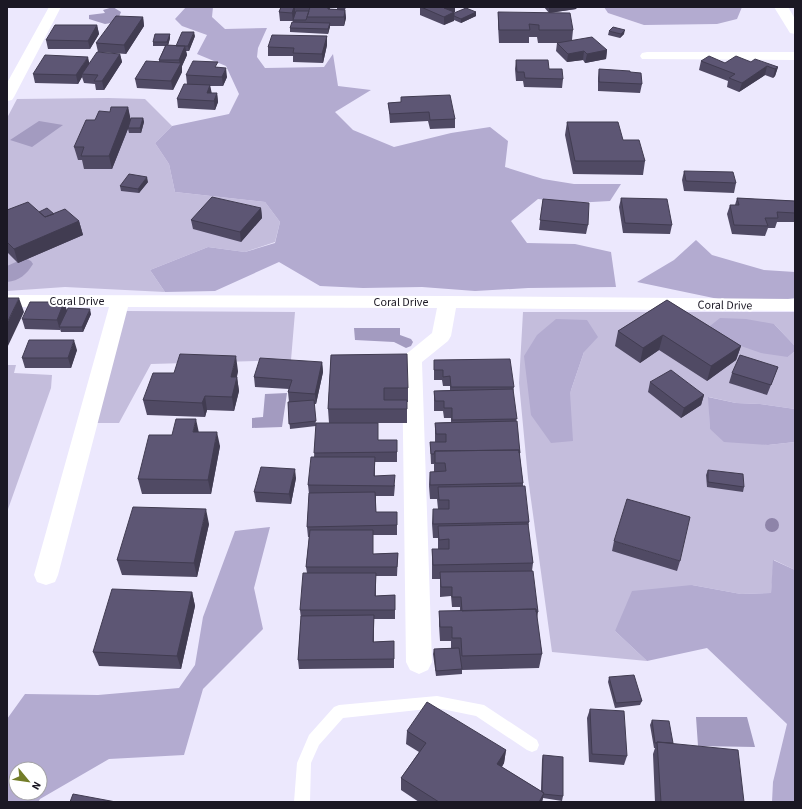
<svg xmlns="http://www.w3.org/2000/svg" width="802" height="809" viewBox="0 0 802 809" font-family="'Source Sans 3',sans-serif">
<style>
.green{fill:#c4bddc;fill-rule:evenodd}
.forest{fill:#b3abd0;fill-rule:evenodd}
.water{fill:#a39bc0}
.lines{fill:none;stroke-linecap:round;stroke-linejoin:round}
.service{fill:#fff;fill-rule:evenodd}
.minor{fill:#fff;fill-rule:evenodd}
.secondary{fill:#fff;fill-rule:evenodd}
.tree{fill:#8e84a9}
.wall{fill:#504a64}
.shaded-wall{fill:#413c51}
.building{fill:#5d5674;stroke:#413c51}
.labels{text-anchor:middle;stroke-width:4;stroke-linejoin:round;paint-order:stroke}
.street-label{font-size:12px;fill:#1b1824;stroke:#fff}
</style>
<rect width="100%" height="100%" fill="#ece8fd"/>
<path class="green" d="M108 98 145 99 172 126 155 143 169 164 175 192 265 202 280 222 275 242 245 252 208 247 150 270 165 292 65 287 7 291V118L17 99Z
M126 311 295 312 291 360 151 364 119 423H94Z
M523 312H795V346L774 324 788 357 795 351V409L760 404 736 403 709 397 710 429 768 445 795 442V570L774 560 771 593 741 594 692 585 615 631 647 661 552 652 528 478 519 383ZM587 320 584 352 570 393Z
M7 365H16L14 373 52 375 51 388 7 512Z"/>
<path class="forest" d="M186 7H213L212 17 225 29 267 28 258 48 257 57 265 68 324 67 333 54 338 86 371 90 335 112 353 130 394 147 451 133 490 127 508 141 505 167 543 179 574 184H621L610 201 574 203 538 199 511 221 527 243 575 244 611 252 616 287 528 288 475 291 422 287 363 288 320 286 279 262 215 291 165 292 150 270 208 247 245 252 275 243 280 222 265 202 175 192 169 164 155 143 172 126 229 114 239 94 226 66 197 54 207 35 182 26 175 19Z
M604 7H742L737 19 717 24 644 25 608 13Z
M696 240 712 255 764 270 795 272V298L747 305 637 282 674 260Z
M720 318 746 319 774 324 795 346V351L788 357 761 353 724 340 710 326Z
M556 319 587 320 598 337 584 352 570 393 573 441 551 443 531 415 524 356 537 335Z
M708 397 736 403 760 404 795 409V442L768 445 724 442 710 429Z
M270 527 254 588 263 629 203 689 184 755 109 759 40 799 38 802H7V719L25 694 98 695 179 688 195 665 203 617 235 531ZM16 769H40V793H16Z
M773 560 795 570V802H772L773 782 787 724 707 648 647 661 615 631 632 591 692 585 741 594 771 593Z"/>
<path class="water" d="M113 7 121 12 117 22 105 24 89 19V15L105 13 103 10Z
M39 121 63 125 32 147 10 140Z
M25 258 31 261 33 264C27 274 19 281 7 282V266Z
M354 328H400V335L411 339 413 342 411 346 406 348 394 342 355 340Z
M287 393 282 427 252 428V418L263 417 265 394Z
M696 717H747L755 747 698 746Z"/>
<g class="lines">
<path class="service" d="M437 696 484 705 537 740 539 745 537 750 532 752 527 750 476 716 437 708 343 718 319 745 311 763 310 802H294L297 763 309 735 334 707 339 705Z"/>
<path class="minor" d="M49 7H61L14 97 12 100 7 101V83Z
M647 52H795V60L642 59 640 56 642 53Z
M7 295 448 296 795 299V311L456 308 451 336 448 341 422 362 432 662 428 670 419 674 410 670 406 662 402 360 405 355 432 333 437 308 128 307 58 575 55 582 46 585 37 582 34 575 109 307H7Z"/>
<path class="secondary" d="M774 7H788L795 19V34L790 33Z"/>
</g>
<circle class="tree" cx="772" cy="525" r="7"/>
<path class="wall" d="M281 7H330V9H337V7H346L345 10 346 18 344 26H330L328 34 290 32V28L293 22V20V21H280L279 12Z
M420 7 455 12H454V13L476 12V16L461 23 454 20 444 25 420 15Z
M544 7H577L576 9 549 13Z
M498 12 573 30 572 40 607 50 606 59 585 63 583 60 567 62 556 51 557 43H538L537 37H529V43H499L498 25Z
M143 17 144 26 126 54 98 52 96 43Z
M97 25 99 34 90 49H48L46 40Z
M609 31 624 34 620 38 608 35Z
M170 34V38L168 45 176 46 195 36 189 51H186L187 55 182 66V72L173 90 137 88 135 79 159 62V60L165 46H153V42Z
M327 36V45L323 63 293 62V56H268V47Z
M120 54 122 62 104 90H96L95 84 84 83 82 77 78 84 35 83 33 74 89 64Z
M516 60 549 69 563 79 562 88 524 87 523 81H516L515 69Z
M701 61 725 63 751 62 778 67 775 76 773 78 765 75 739 92 727 87 728 81 699 70Z
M218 67 227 77 223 86H210L211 93H217L218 102 215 110 178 108 177 99 187 84 186 75Z
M599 69 630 72 642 84 640 93 598 91V78Z
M401 97 455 119V128L430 129 428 121 390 123 389 112 388 103 401 102Z
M128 107 130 119 143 118 144 122 141 133H129L128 129 112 169H84L82 160H78L74 147 95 120 110 112Z
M567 122 623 140 645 161 643 175 573 174 565 135Z
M684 171 736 183 734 193 684 191 682 180Z
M148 182 139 193 121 191 120 186Z
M621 198 672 225 670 234 623 233 619 207Z
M737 198 795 201V222H777L775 228H768L765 236 732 234 727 214 730 205H735Z
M543 199 588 225 586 234 539 230Z
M261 208 262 218 241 242 193 229 191 220Z
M7 210 39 212 54 214 79 221 83 235 18 263 7 252Z
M667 300 741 346 736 360 707 381 659 350 640 363 615 346 618 331Z
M64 302 67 310 91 314 83 332H61L60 329V330L25 329 22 319Z
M77 350 71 368H25L22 358Z
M331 355 408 388V402H407V423H378V440H397V462H375V476L395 485 394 496H376V512H397V535H373V554L398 553 397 576H376V596L395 595V619H374V642L394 641V668L299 669 298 660 301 619 300 610 307 573 306 567 309 537H308L307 527 309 494 308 485 314 457 316 426 290 429 288 402H289L288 392 289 389 255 387 254 377 322 362 323 372 316 404H314L316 425 329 423 328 409Z
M434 360 514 387 513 392 520 453V458L523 483V486L529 522 528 528 533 563 532 571 538 612 537 619 542 654 539 668 462 670V674L436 676 433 654 434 649 451 648V641H440L439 625V611H460V607H452L451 596 440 597V579H432V549H438V538H433L432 524 433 509H438L437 499H430L429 486 430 472H434V464H431L430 442H435V423L451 422V418H444L443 411H434V391L450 390V386H443L442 380H434Z
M778 367 767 395 729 383 732 373Z
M238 371 237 377 239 391 234 411 207 410 205 417 147 415 143 400 174 373Z
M650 382 704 395 701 405 681 418 648 392Z
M199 432 220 446 211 494H142L138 479 172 435Z
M708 470 744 487 743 492 707 487 706 475Z
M296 478 291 504 256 502 254 492Z
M209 524 197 577 122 575 117 560Z
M614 541 680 561 677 571 612 551Z
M192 592 195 606 181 669 99 666 93 652Z
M609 677 642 701 640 705 615 708 608 682Z
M590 709 627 756 624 765 589 762 587 718Z
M652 720 673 743 744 802H655L653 754 655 748H654L650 725Z
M407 731 506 750 504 763 502 767 541 791 542 760 543 755 563 796 562 801 543 798 542 802H419L401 790V778L419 752 406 744Z"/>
<path class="shaded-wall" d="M294 7H295V14L293 21 292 13Z
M447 7H455V12L444 17V8Z
M549 7H577L576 9 549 13Z
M345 10 346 18 344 26V17Z
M454 12V21L444 25V17Z
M476 12V16L461 23V19Z
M143 17 144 26 126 54 124 45Z
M330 23V27L328 34V29Z
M97 25 99 34 90 49 88 41Z
M625 30 624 34 620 38 621 34Z
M194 32 195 36 189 51 188 46Z
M170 34V38L168 46 167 42Z
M327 36V45L323 63 322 54Z
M185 46 187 55 182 66V72L173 90 171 81 180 65 179 60Z
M607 50 606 59 585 63 587 54Z
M584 51 583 60 567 62 568 54Z
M120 54 122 62 104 90 102 81Z
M88 57 90 66 82 74V77L78 84 76 75Z
M767 66 765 75 739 92 742 83Z
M778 67 775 76 773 78 775 69Z
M226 68 227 77 223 86 222 77Z
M210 85 212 94 207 93Z
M217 93 218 102 215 110 214 101Z
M128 107 131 121 112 169 109 156Z
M143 118 144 122 141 133 140 128Z
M147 177 148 182 139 193 138 189Z
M261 208 262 218 241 242 240 232Z
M79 221 83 235 18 263 14 249Z
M19 298 24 312 7 348V323Z
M64 302 67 312 59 327 60 330 57 320Z
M90 309 91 314 83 332 82 327Z
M663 335 659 350 640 363 643 348Z
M74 340 77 350 71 368 68 358Z
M741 346 736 360 707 381 711 366Z
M236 356 238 371 233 391 231 377Z
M322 362 323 372 316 404 315 394Z
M237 377 239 391 234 411 232 397Z
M704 395 701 405 681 418 684 408Z
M205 396 207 410 205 417 202 403Z
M196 419 199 433 193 432Z
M217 432 220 446 211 494 208 480Z
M295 469 296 478 291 504 289 494Z
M206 509 209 524 197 577 194 563Z
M192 592 195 606 181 669 177 656Z
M506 750 504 763 495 777 497 764Z
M544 793 542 802H539Z"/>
<path class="building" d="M281 7H294L292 13 279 12Z
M310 7H328V9L345 10 344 17H307Z
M421 7H447L444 8 454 12 444 17Z
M466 8 476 12 461 19 454 16V13Z
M296 11H309L306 20H293Z
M498 12 570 13 573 30H539V25L529 24 530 30H499Z
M116 16 143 17 124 45 96 43Z
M292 22 330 23 328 29 290 28Z
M55 25H97L88 41 46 40Z
M613 27 625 30 621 34 609 31Z
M182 32H194L188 46H176Z
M155 34H170L167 42H153Z
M272 35 327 36 322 54 293 53 294 48 268 47Z
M592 37 607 50 587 54 584 51 568 54 557 43Z
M166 45 185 46 179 60H159Z
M97 52 120 54 102 81H94L98 75 82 74Z
M45 55 88 57 76 75 33 74Z
M709 56 725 63 736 56 751 62 755 59 778 67 775 69 767 66 742 83 729 78 735 74 701 61Z
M516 60H548L549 69H562L563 79 525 78 524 72H517Z
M146 61 181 63 171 81 135 79Z
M193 61 218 62 215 67 226 68 222 77 186 75Z
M599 69 630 71V72L641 73 642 84 599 82Z
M184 84 210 85 207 93H217L214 101 177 99Z
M450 95 455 119 430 120 429 112 390 114 388 103 401 102V97Z
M111 107H128L109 156H81L84 147H74L86 120H95L99 111 110 112Z
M131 118H143L140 128H128Z
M567 122H618L623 140H639L645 161H575Z
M684 171 733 172 736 183 686 181Z
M129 174 147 177 138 189 120 186Z
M212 197 261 208 240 232 191 220Z
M621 198 667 199 672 225 625 223Z
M737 198 795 201V213L777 212 778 218H765L768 226 734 225 730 205H739Z
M543 199 589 203 588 225 540 220Z
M28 202 45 217 65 209 79 221 14 249 7 242V210Z
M47 208 54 214 45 217 39 212Z
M7 298H19L7 323Z
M667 300 741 346 711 366 663 335 643 348 618 331Z
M30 302H64L57 320 22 319Z
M68 308 90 309 82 327H59Z
M29 340H74L68 358H22Z
M180 354 236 356 231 377H237L232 397 205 396 202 403 143 400 153 373H174Z
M407 354 408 388H384V400H407V409H328L331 355Z
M740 355 778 367 771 385 732 373Z
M260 358 322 362 315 394 288 392 292 380 254 377Z
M510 359 514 387H451L450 376 443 377V370H434V360Z
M671 370 704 395 684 408 650 382Z
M513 389 517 419 452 420V408H444V401H435L434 391Z
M314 400 316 421 289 424 288 402Z
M176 419H196L193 432H217L208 480 138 479 149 435H172Z
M517 421 520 453H519V450L435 451 434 454H431L430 442H446V434H436L435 423Z
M316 423H378V440H397V452L314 453Z
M519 450 523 483 430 485V472L446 471 445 463H435V451Z
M311 457H375L374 476 395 475 394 486 308 485Z
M261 467 295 469 289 494 254 492Z
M708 470 743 474 744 487 708 482Z
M525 486 529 522 433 524V509H449V500H439L438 487Z
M375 492 376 512H397V525L307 527 309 493Z
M627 499 690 517 680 561 614 541Z
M133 507 206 509 194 563 117 560Z
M528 524 533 563 433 565 432 549H449V539L439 540 438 526Z
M310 530H373V554L398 553 397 567H306Z
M533 571 538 612H536V609L462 611 461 597H452V587H441L440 572Z
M303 573H376L375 596 395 595V610H300Z
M112 589 192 592 177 656 93 652Z
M536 609 542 654 462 656 461 638H452V627H440L439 611Z
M374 615 373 642 394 641V659L298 660 301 616Z
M459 648 462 669 436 671 434 649Z
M634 675 642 701 616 703 609 677Z
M427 702 506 750 497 764 544 793 539 802H439L401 778 426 743 407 731Z
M590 709 624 711 627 756 592 754Z
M652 720 669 721 673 743 657 742V743H655Z
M657 742 738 750 744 802H661Z
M543 755 563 757V796L543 794 544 793 542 792Z
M73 794 116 802H70Z"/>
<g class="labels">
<g class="street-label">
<text x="77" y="305">Coral Drive</text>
<text x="401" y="306">Coral Drive</text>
<text transform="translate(725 305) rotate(1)" y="4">Coral Drive</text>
</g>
</g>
<rect width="802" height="809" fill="none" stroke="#1b1824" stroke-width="16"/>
<g transform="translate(28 781) rotate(119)"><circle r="19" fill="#ffffff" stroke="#a4a3a7"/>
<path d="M0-3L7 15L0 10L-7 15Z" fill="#737d28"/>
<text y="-6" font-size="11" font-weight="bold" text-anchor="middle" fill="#1b1824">N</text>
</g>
</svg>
